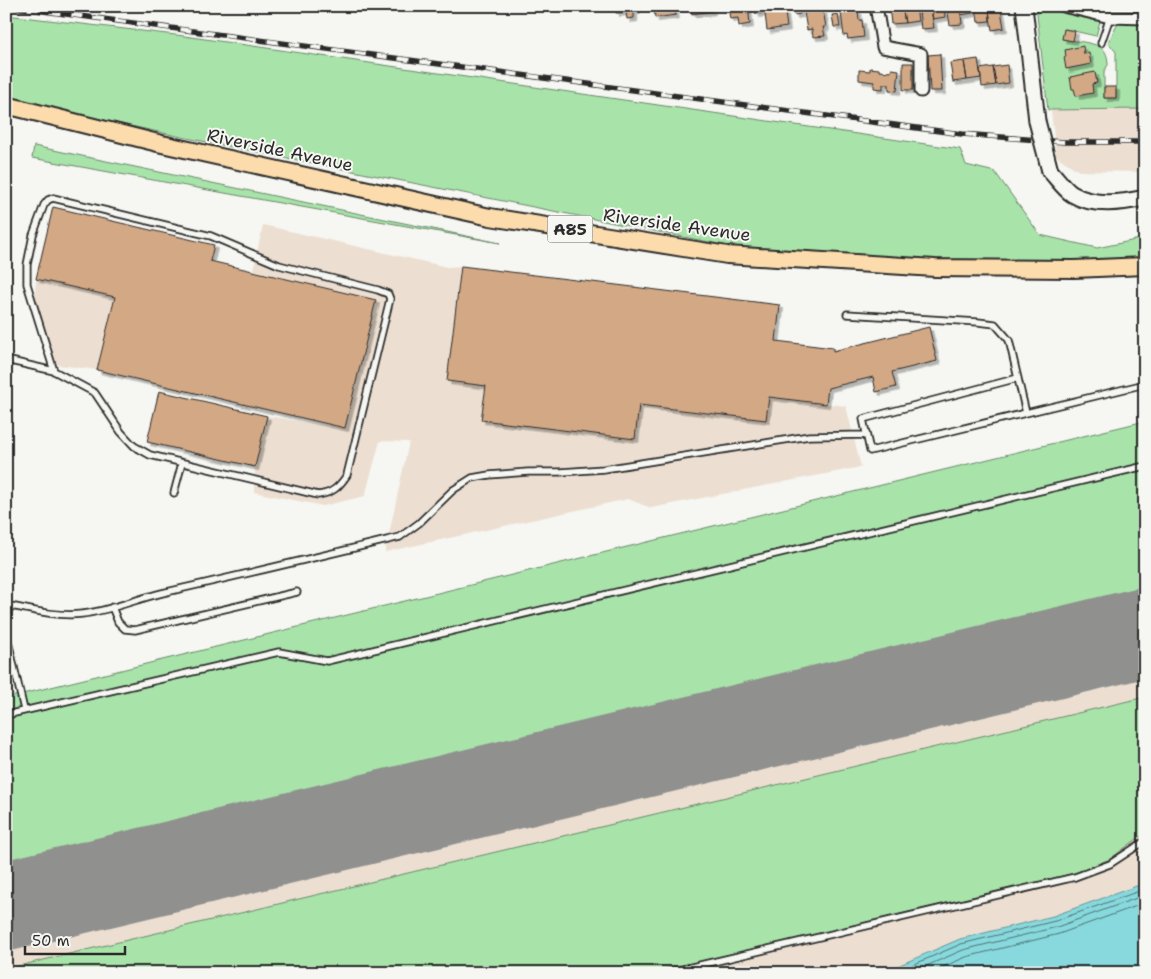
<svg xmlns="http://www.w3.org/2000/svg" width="1151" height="979" viewBox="0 0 1151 979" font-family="'Shantell Sans',sans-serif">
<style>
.built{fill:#ecdfd1}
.green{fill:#a8e4aa;stroke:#6a886a}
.water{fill:#87d9dd;stroke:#629396}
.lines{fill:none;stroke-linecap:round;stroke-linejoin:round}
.shore{stroke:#507172;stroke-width:1}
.runway{stroke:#90908e;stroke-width:90}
.building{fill:#d3a884;stroke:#2b2b2b;filter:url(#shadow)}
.lane-casing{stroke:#2b2b2b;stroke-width:9}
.street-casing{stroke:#2b2b2b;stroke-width:15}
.secondary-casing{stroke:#2b2b2b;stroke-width:19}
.primary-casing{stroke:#2b2b2b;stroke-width:20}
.lane{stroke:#f6f6f2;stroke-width:5.5}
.street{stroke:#f6f6f2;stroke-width:11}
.secondary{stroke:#f6f6f2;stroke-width:15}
.primary{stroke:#fcdcac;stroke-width:16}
.rail-casing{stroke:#2b2b2b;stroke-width:5.5}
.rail{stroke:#f6f6f2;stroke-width:4;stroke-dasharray:11;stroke-linecap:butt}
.secondary-bridge-casing{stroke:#2b2b2b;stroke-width:19;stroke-linecap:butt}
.secondary-bridge{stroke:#f6f6f2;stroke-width:15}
.labels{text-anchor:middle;stroke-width:4;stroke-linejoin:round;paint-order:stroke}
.shield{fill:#f6f6f2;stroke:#686867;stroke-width:1}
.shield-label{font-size:16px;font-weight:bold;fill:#2b2b2b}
.street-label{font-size:18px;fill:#2b2b2b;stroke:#f6f6f2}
</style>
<defs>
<filter id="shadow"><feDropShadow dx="3.5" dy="3.5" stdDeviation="0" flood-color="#0004"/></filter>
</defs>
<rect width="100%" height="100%" fill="#f6f6f2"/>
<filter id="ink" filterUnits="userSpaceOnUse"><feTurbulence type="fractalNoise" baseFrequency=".02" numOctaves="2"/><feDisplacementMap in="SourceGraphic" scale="10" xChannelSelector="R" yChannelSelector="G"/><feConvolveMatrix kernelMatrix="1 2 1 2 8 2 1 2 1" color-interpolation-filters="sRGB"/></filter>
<g filter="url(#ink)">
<path class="built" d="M1145 109V172L1079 171 1056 156 1051 110Z
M263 225 447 267 461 266 447 381 486 386 482 420 634 439 639 405 766 420 769 397 846 406 861 467 651 508 628 499 385 552 409 442 380 441 365 496 323 506 254 492 255 467 267 416 345 428 376 300 253 271Z
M36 279 115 297 97 370 52 364 34 308Z
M1145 422V883L1053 916 960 939 881 973H6V706Z"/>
<path class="green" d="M1036 6H1055L1065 14 1100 21 1096 36 1065 29 1062 39C1073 41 1096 42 1103 49 1107 53 1108 60 1108 65L1104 71V98H1116V52L1108 42 1119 22H1145V109L1048 110Z
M6 15 184 36 960 149 966 165 995 172 1040 235 1097 248 1145 238V260L1089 262 890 258 734 247 182 137 6 99Z
M34 146 500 243 32 158Z
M1145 421V634L860 700 840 688H829L787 698 768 722 484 791 460 776 404 790 407 805 403 809 399 811 6 908V698Z
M1145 697V833L1110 859 1075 873 650 973H6V969Z"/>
<path class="water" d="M1145 883V973H881L960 939 1053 916Z"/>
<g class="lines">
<path class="shore" d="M894 973 961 944 1055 921 1145 889
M910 973 963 950 1057 927 1145 895
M929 973 966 957 1059 934 1145 903"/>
<path class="runway" d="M6 906 1145 632"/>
</g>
<path class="building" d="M606 6H636L637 10 634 11V18L627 19 626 12 616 13 615 6Z
M654 6H674L676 15 655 18Z
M691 6H712V11L692 14Z
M728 6H748L750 24 739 26 738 18 730 19Z
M755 6H762L763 13 756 14Z
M764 6H784L787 27 767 30Z
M793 6H799L800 14 794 15Z
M803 6H819L820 11 823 10 826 27H823L825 36 813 37 812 29 807 30Z
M889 6H902L905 23 891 24Z
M902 6H916L918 21 905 23Z
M931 6H944L945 17 933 19Z
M960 6H973V13L961 15Z
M960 6 962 24 950 25 947 7Z
M976 6H989L990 21 978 22Z
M931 9 934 28 921 29 919 11Z
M858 10 859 20H862L864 37 848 39 847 35 844 36 841 13Z
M1001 10 1004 28 992 30 989 11Z
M838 14 840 27H834L832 15Z
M1064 29 1075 31 1073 41 1062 39Z
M1083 46 1084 54 1089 53 1091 64 1066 69 1064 57H1066L1065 50Z
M940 54 942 91H930L928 55Z
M978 59 981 78 967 80 964 61Z
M964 61 967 80 953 82 950 63Z
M903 63H913V90H903Z
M1007 65 1009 83 996 85 993 67Z
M993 67 996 85 982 87 980 69Z
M870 68 879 69V71L891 72V69L899 70 897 91 889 90V84H883V89L874 88V82L859 80V70L870 71Z
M1095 72 1097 83 1092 84 1093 93 1076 96 1074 89H1072L1070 77Z
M1104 87H1116V98H1104Z
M53 207 214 245 210 261 376 300 345 428 97 370 115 297 36 279Z
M461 266 780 305 776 341 833 348V351L929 327 937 361 892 372 896 387 876 392 873 377 828 388 826 404 769 397 766 420 639 405 635 439 481 420 486 386 447 381Z
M159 391 267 416 255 467 147 442Z"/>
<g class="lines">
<g class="lane-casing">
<path id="lane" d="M1101 43 1110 17
M847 314 978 322 995 324 1009 340 1026 413
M6 360 54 371 95 393 121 432 134 446 150 455 318 495C333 493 339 487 347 475L390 299 388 294 378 290 279 265 211 236 53 198 48 200 44 205 33 235 27 265V284L54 371
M1018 378 863 419 870 451 1145 384
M174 493 182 463
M6 605C31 610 57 617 82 614 109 611 136 599 162 593 242 575 321 556 400 537L419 523 453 490 472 478 489 475 528 472H561L604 469 809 436 866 435
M112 607 118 622 125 629 135 630 297 592
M6 632 24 710
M6 715 279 652 327 661 1145 466
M666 973 1075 877 1110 864 1145 841"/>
</g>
<g class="street-casing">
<path id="street" d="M876 6 883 47 921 54V91
M1064 6 1110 17 1145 18"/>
</g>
<g class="secondary-casing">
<path id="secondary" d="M1024 6 1037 121
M1050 171C1057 178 1064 189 1072 194 1094 207 1121 203 1145 198"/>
</g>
<g class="primary-casing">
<path id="primary" d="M6 105 162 144 490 217 727 255 935 268 1074 269 1145 266"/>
</g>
<use href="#lane" class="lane"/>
<use href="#street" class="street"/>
<use href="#secondary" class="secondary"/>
<use href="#primary" class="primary"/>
<g class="rail-casing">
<path id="rail" d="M6 6 962 134 1064 142H1145"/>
</g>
<use href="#rail" class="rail"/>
<g class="secondary-bridge-casing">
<path id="secondary-bridge" d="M1037 121 1050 171"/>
</g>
<use href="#secondary-bridge" class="secondary-bridge"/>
</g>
</g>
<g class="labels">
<rect class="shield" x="547.5" y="215.5" width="45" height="27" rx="4"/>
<g class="shield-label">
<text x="570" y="235">A85</text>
</g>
<g class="street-label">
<text transform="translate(280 150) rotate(12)" y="6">Riverside Avenue</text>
<text transform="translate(677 225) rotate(8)" y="6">Riverside Avenue</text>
</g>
</g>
<rect width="1151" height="979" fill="none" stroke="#f6f6f2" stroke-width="25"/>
<rect x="12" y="12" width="1126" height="954" fill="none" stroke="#2b2b2b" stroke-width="2" filter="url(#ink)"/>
<path d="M25 946v8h100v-8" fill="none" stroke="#2b2b2b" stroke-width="2.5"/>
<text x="32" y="946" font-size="15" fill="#2b2b2b" stroke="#f6f6f2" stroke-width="4" paint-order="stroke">50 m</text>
</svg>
